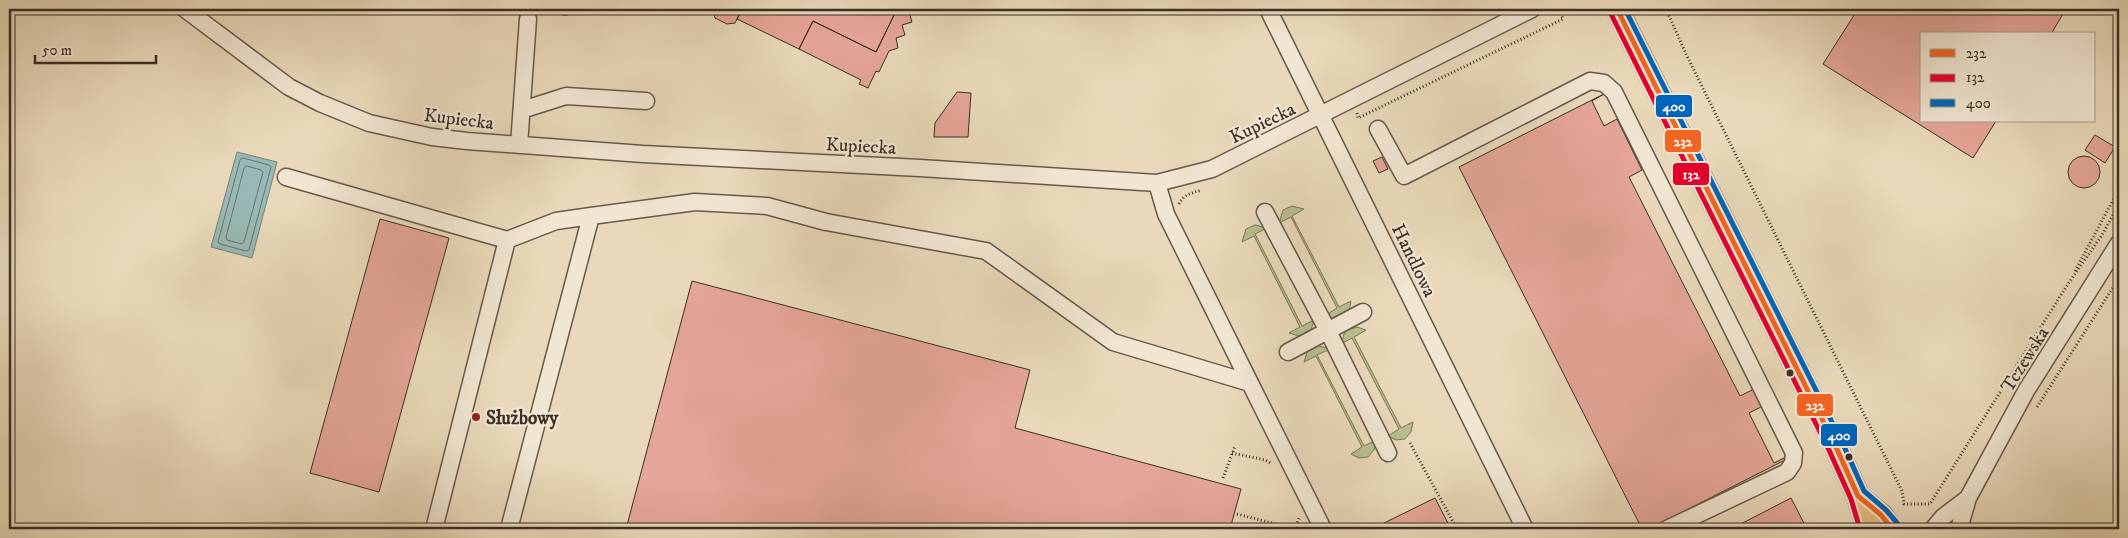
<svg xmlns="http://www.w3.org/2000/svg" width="2128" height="538" viewBox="0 0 2128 538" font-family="'IM FELL DW Pica',serif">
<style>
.green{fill:#b8bf8f;stroke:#7a775b}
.water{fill:#98b9b5;stroke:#73827c}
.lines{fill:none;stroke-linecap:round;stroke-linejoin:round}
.shore{stroke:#6a746e;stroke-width:1}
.building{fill:#e5a598;stroke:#3b2f27}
.minor-casing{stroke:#665a4c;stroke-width:19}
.major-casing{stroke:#3b2f27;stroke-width:24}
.path{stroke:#3b2f27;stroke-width:3;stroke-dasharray:1 2.5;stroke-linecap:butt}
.minor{stroke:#f1e6d2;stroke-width:16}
.major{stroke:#e4bc7d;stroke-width:21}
.bus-1-casing{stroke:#f1e6d2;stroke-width:9}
.bus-2-casing{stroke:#f1e6d2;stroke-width:9}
.bus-3-casing{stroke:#f1e6d2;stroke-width:9}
.bus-1{stroke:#f26522;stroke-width:5}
.bus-2{stroke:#e4002b;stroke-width:5}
.bus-3{stroke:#0065bd;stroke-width:5}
.bus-dot{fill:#3b2f27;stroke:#f1e6d2;stroke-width:2}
.poi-dot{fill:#8f2418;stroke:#f1e6d2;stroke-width:2}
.labels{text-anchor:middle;stroke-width:4.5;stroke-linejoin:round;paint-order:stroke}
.street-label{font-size:19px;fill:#3b2f27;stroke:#f1e6d2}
.poi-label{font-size:19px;font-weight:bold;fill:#3b2f27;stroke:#f1e6d2;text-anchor:start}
.line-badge{stroke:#f1e6d2;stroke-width:2}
.badge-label{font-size:14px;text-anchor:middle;font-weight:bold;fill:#fff}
</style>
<rect width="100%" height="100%" fill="#e9d9ba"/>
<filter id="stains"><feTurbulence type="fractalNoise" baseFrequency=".004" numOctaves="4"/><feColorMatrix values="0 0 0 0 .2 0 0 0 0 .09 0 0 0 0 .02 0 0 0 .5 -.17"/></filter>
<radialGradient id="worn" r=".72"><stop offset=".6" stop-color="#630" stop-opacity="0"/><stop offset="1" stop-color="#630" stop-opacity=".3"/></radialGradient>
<path class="green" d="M1292 206 1304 209 1292 216 1339 307 1351 301 1349 311 1334 319 1326 315 1337 308 1291 217 1279 223 1283 210Z
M1255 225 1267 228 1255 234 1302 326 1314 320 1310 333 1302 337 1289 333 1300 327 1254 236 1242 242 1246 229Z
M1357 327 1366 330 1354 337 1401 428 1413 422 1411 432 1405 439 1396 440 1388 436 1399 429 1352 338 1341 344 1345 331Z
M1316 345 1330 349 1317 355 1364 446 1376 440 1374 450 1368 457 1359 458 1351 454 1362 447 1316 356 1304 362 1308 349Z"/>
<path class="water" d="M237 152 277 162 252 258 211 247Z"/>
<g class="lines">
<path class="shore" d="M243 158 269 165 271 167 249 250 246 251 220 244 218 242 240 160Z
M247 166 261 170 263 172 244 242 242 244 227 240 226 237 244 168Z"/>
</g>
<path class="building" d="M562 9H569L568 15H562Z
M713 9H742L735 23 727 24 715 18Z
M742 9H897L876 52 813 21 799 49 737 19Z
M897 9H917L909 12 912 22 902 25 905 35 896 38 898 48 889 51 879 72 876 71 868 88 859 84 861 80 799 49 813 21 876 52Z
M1858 9H2066L2051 34H1922V121H1996L1973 158 1823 64Z
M957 92 971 93 968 137H934L935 123Z
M1604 94 1592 101 1604 126 1617 119 1642 170 1629 177 1740 396 1754 389 1763 406 1749 413 1774 463 1788 456 1789 458 1649 529H1642L1459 167Z
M2095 135 2115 147 2105 163 2085 150Z
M2068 172a16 16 0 1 1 32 0a16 16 0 1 1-32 0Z
M1382 157 1388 169 1379 173 1373 161Z
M380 219 449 238 379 492 310 473Z
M692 281 1030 370 1015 428 1241 489 1230 529H626Z
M1435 498 1451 529H1384L1382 524Z
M1791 498 1807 529H1731Z"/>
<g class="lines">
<g class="minor-casing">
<path id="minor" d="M185 9 289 87 320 103 369 123 432 137 467 141 643 154 920 168 1157 183 1212 169 1532 9
M1268 9 1525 529
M522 110 566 96 646 101
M1378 129 1404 176 1590 81 1604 83 1614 92 1794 453 1793 463 1787 472 1667 529
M519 145 528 19
M286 177 507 240
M1157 183 1166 214 1250 383
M1265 212 1328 331 1388 453
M1288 352 1363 312
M434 529 507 240 556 221 591 216
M509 529 591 216 695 202 767 206 826 222 986 251 1113 342 1250 383 1323 529
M1933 529 1943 517 1968 498
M1959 529 1968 498 2026 391 2119 243"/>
</g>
<g class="major-casing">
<path id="major" d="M1617 9 1836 447 1858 496 1868 529
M1858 496 1881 515 1892 529"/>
</g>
<path class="path" d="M1666 9 1686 54 1902 491 1904 504H1930L2066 287 2102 235 2119 204
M1357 113 1358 118 1563 19 1559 9
M1179 204C1184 194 1192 193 1202 190
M2075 271 2119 189
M2037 407 2119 278
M1410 443 1457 529
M1232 453 1265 460 1272 464
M1223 478 1235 446
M1237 514 1295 529 1303 525
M1295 529 1299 518
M1498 529 1506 525"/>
<use href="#minor" class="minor"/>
<use href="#major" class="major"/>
<g class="bus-1-casing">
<path id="bus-1" d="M1617 9 1836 447 1858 496 1881 515 1892 529"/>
</g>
<g class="bus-2-casing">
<path id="bus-2" d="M1610 12 1829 450 1851 499 1860 529"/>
</g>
<g class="bus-3-casing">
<path id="bus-3" d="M1625 9 1843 444 1864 491 1886 510 1898 524"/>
</g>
<use href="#bus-1" class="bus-1"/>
<use href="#bus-2" class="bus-2"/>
<use href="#bus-3" class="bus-3"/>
</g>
<g class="bus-dot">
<circle cx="1790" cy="373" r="4.5"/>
<circle cx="1849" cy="457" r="4.5"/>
</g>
<circle class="poi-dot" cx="476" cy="417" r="5"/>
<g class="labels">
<g class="street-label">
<text transform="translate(459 118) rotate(7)" y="7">Kupiecka</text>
<text transform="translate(1262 122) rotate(-26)" y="7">Kupiecka</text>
<text transform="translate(861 145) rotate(3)" y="7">Kupiecka</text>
<text transform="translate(1415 260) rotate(64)" y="7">Handlowa</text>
<text transform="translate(2024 359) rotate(-58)" y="7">Tczewska</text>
</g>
<g class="poi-label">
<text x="486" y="424">Służbowy</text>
</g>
</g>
<g class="line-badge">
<rect x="1655" y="94" width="38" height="24" rx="5" fill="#0065bd"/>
<rect x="1664" y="129" width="38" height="24" rx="5" fill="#f26522"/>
<rect x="1672" y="162" width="38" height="24" rx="5" fill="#e4002b"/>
<rect x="1796" y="393" width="38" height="24" rx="5" fill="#f26522"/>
<rect x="1820" y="423" width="38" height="24" rx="5" fill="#0065bd"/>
</g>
<g class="badge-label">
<text x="1674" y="111">400</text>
<text x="1683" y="146">232</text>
<text x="1691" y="179">132</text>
<text x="1815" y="410">232</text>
<text x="1839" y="440">400</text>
</g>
<rect width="2128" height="538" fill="none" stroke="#e9d9ba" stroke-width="30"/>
<rect x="10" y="10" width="2108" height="518" fill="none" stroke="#3b2f27" stroke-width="2.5"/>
<rect x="15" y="15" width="2098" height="508" fill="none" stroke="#3b2f27"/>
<rect x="1920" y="32" width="175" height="90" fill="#f1e6d2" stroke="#a89d8e"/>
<rect x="1930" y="49" width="25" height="8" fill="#f26522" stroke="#a89d8e"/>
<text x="1966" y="58" font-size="15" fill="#3b2f27">232</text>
<rect x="1930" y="74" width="25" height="8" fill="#e4002b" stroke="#a89d8e"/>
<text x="1966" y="82" font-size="15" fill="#3b2f27">132</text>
<rect x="1930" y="99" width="25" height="8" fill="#0065bd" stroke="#a89d8e"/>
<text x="1966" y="108" font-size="15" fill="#3b2f27">400</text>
<path d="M35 55v8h121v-8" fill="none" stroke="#3b2f27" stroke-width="2.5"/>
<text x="42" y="55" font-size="15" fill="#3b2f27" stroke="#f1e6d2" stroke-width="4" paint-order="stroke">50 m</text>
<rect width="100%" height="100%" filter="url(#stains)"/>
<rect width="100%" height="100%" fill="url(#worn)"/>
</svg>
